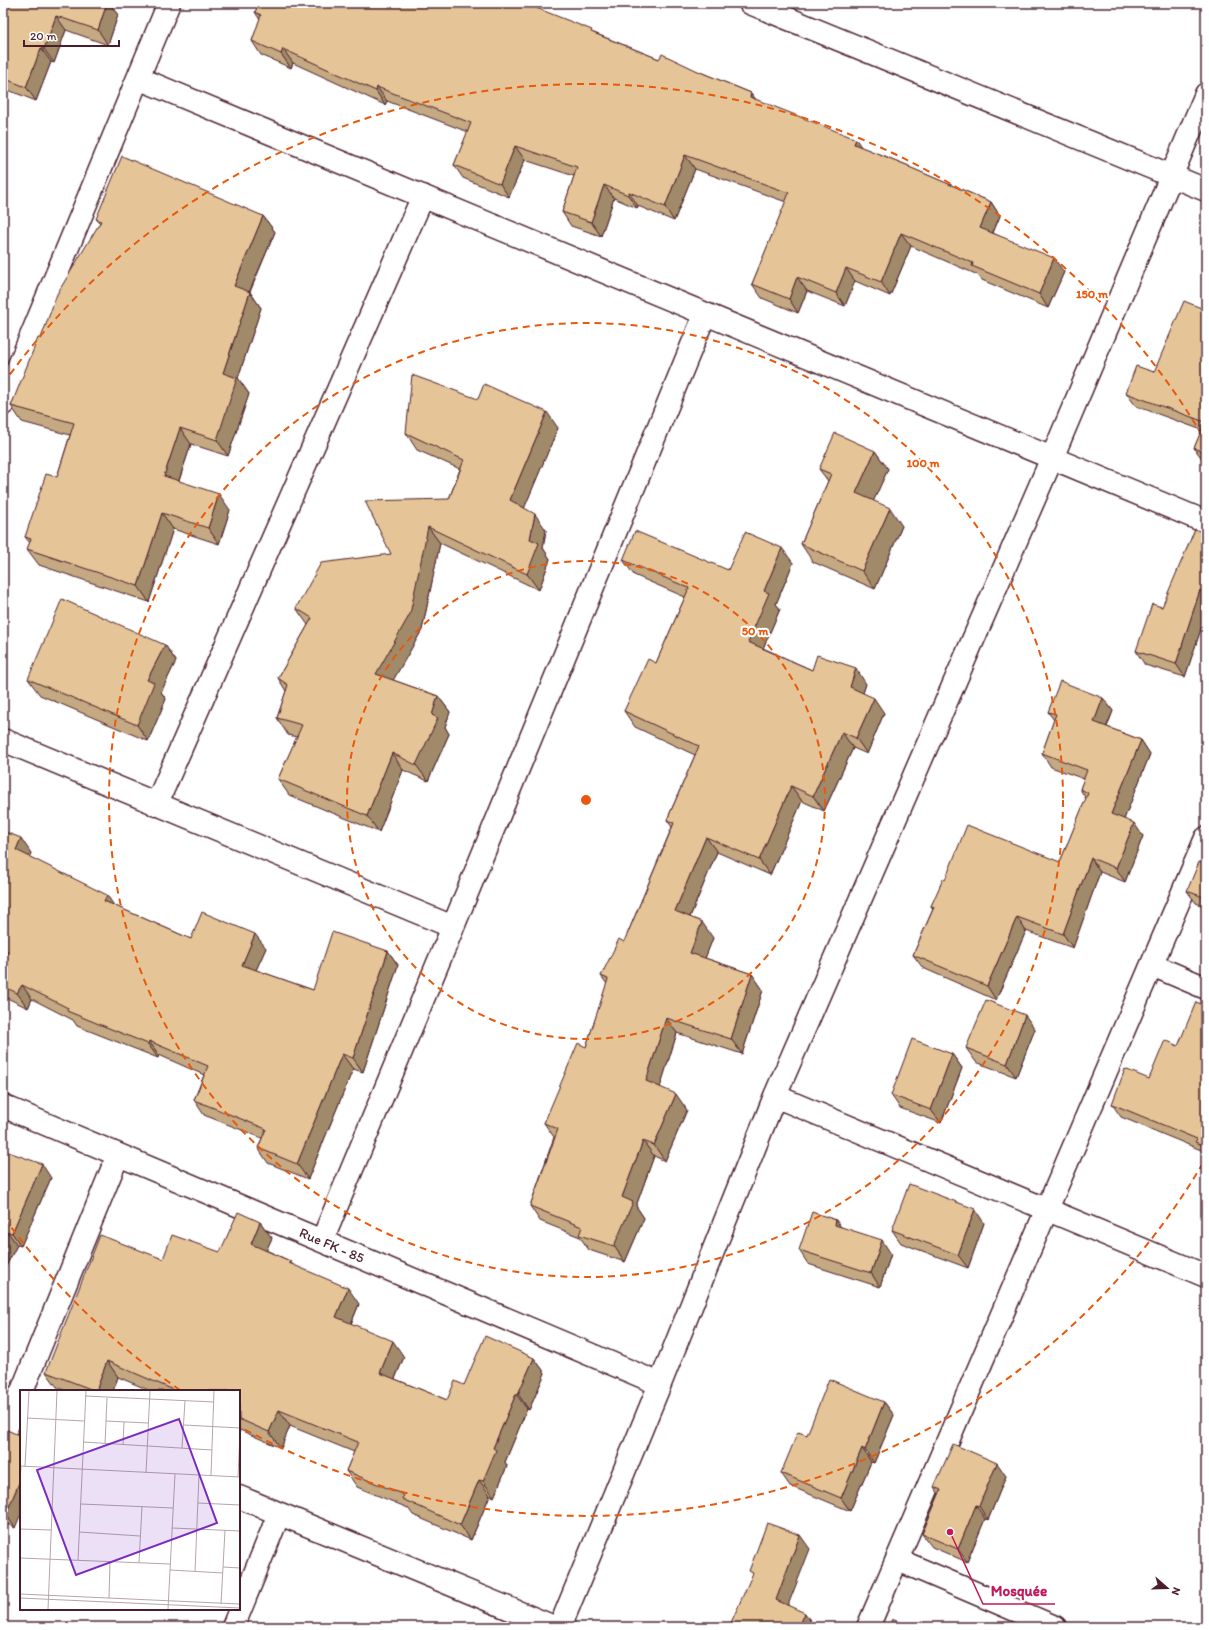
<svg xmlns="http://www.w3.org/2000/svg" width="1209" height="1630" viewBox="0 0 1209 1630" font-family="Itim,sans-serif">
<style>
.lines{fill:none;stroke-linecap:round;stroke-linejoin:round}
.minor-casing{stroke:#4a1f2b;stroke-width:25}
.minor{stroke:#fff;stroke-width:22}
.wall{fill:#c5a982;stroke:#4a1f2b}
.shaded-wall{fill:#a08a6a;stroke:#4a1f2b}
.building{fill:#e5c597;stroke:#4a1f2b}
.ring{fill:none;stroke:#e8590c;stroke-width:2;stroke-dasharray:7 5}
.labels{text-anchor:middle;stroke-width:4;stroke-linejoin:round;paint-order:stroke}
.street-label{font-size:14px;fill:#4a1f2b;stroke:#fff}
.inset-road{fill:none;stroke:#b7a5aa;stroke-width:1}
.view{fill:#7b2cbf;fill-opacity:0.15;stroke:#7b2cbf;stroke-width:2}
.inset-edge{fill:none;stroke:#4a1f2b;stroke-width:2}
.centre{fill:#e8590c;stroke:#fff;stroke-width:2}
.ring-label{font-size:12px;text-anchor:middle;font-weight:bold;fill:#e8590c;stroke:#fff;stroke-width:4;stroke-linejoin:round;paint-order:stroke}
.leader{fill:none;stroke:#c2185b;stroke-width:1.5}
.callout-dot{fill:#c2185b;stroke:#fff;stroke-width:1.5}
.callout-label{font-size:15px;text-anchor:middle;font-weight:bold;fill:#c2185b;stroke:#fff;stroke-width:4;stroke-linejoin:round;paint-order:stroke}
</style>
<rect width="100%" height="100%" fill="#fff"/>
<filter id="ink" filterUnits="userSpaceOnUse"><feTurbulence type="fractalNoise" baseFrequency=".025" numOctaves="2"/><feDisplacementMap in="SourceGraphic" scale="8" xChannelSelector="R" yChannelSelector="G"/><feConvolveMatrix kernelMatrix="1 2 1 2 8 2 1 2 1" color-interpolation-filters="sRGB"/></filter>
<g filter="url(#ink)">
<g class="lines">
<g class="minor-casing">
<path id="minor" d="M750 3 1206 190
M138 78 1206 522
M3 404 169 3
M3 740 453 927
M156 805 423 196
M1152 965 1206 988
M775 1096 1206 1276
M3 1106 660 1384
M322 1241 453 927 705 314
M22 1391 118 1155
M3 1436 21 1392
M239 1497 554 1627
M898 1560 1055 1627
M233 1627 279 1514
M560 1627 660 1384 775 1096 1052 458 1206 94
M868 1627 1206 838"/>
</g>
<use href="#minor" class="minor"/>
</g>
<path class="wall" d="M3 3H109L118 15 108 45 66 30 54 63 51 62 36 101 3 88Z
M255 12 594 33 659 59 700 72 751 93 756 100 861 147 909 166 911 168 991 202 1000 216 993 233 1064 272 1048 308 982 280 978 275 911 246 890 296 855 281 845 306 807 291 798 313 762 298 752 284 786 202 695 169 674 221 638 206 637 208 614 198 601 236 571 226 562 212 574 176 525 160 509 197 463 178 454 165 468 132 387 101 385 105 293 63 291 68 261 55 252 41 260 20Z
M263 216 275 232 250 292 261 308 238 378 249 394 228 456 191 444 179 481 230 510 219 544 173 529 149 602 39 565 27 549 30 543 25 537 57 477 70 435 22 422 11 406 41 338 100 223 96 219Z
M1206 310V462L1204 461 1194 448 1202 430 1136 406 1126 393 1154 372Z
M558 428 524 508 546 530 543 548 550 559 539 590 440 543 422 630 393 680 438 696 450 712 445 727 449 734 428 781 403 770 379 832 289 795 278 779 297 737 288 735 277 718 286 691 278 678 308 625 296 608 391 554 449 499 460 469 417 450 406 433Z
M875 451 888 469 873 501 902 526 875 589 813 562 801 544 828 481 819 469Z
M1206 534V614L1185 677 1145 665 1136 651 1162 607Z
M623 560 728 570 793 563 776 604 780 609 763 648 812 670 866 684 863 693 884 713 867 754 853 748 824 811 802 801 770 875 717 852 690 917 713 938 705 958 752 974 763 990 742 1054 677 1033 660 1087 687 1110 665 1161 654 1156 636 1206 644 1218 625 1262 589 1250 580 1237 540 1221 530 1206 554 1137 544 1123 586 1047 607 984 601 976 624 942 672 827 667 820 695 755 635 727 624 711 656 663 685 597 634 575Z
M165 645 176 661 161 692 166 699 148 741 40 695 28 679Z
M1103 698 1113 711 1107 727 1141 740 1150 754 1124 819 1143 836 1125 882 1100 872 1073 948 1026 931 996 1000 923 968 913 955 933 909 931 906 945 880 1060 862 1086 799 1080 789 1084 779 1051 767 1042 753 1054 720 1048 712Z
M3 831 31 853 29 857 113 905 191 939 266 948 256 970 313 990 388 951 398 965 363 1072 353 1069 308 1179 268 1163 258 1148 262 1138 204 1115 194 1100 204 1075 159 1055 158 1058 77 1026 73 1020 32 999 28 1008 3 996Z
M1206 865V907L1196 903 1187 891Z
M1206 1006V1156H1205L1201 1150 1121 1117 1112 1104 1149 1079 1178 1046Z
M1035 1029 1016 1077 976 1062 966 1048Z
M952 1054 962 1068 941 1123 900 1108 891 1095Z
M3 1150 51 1178 21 1246 17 1245 3 1272Z
M260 1222 272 1238 266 1250 290 1261 293 1265 359 1304 351 1324 404 1357 395 1379 447 1400 464 1385 534 1358 545 1373 529 1410 527 1409 505 1462 507 1466 494 1497 490 1495 471 1540 413 1515 408 1508 357 1487 346 1471 354 1452 290 1426 281 1448 240 1430 239 1433V1391H151L118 1377 113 1391H66L57 1387 46 1372 163 1259 220 1252Z
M984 1223 968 1268 901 1243 892 1230Z
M841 1227 891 1254 880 1287 808 1264 799 1250Z
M884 1402 894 1415 874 1463 871 1462 850 1511 790 1486 781 1473 807 1435Z
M3 1440 15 1528 3 1522Z
M1006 1476 988 1520 985 1519 967 1562 932 1547 922 1534 939 1494 934 1487Z"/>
<path class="shaded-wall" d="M107 3H109L118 15 108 45 98 30Z
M56 16 66 30 54 63 44 49Z
M41 48 51 62 36 101 26 87Z
M283 49 293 63 291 68 281 54Z
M377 87 387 101 385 105 376 91Z
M751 93 761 106 750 97Z
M856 139 865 153 854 144Z
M515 146 525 160 509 197 500 184Z
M685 155 695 169 674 221 665 207Z
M604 185 614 198 601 236 591 222Z
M629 192 638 206 637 208 628 195Z
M991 202 1000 216 989 241 980 228Z
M263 216 275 232 245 302 234 286Z
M901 233 911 246 890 296 881 282Z
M1054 258 1064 272 1048 308 1039 294Z
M846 268 855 281 845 306 836 293Z
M797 277 807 291 798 313 789 299Z
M250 292 261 308 238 378 249 394 228 456 217 440 223 373Z
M547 412 558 428 521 516 510 500Z
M180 428 191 444 175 492 164 476Z
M875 451 888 469 869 511 856 493Z
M219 494 230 510 219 544 208 528Z
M890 508 902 526 875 589 862 571Z
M162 513 173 529 149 602 138 586Z
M535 514 546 530 543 548 550 559 539 590 527 574 530 539Z
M428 527 440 543 422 630 387 691 376 674Z
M782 548 793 563 776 604 780 609 759 658 748 642 764 591Z
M1206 585V596L1203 592Z
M1200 590 1206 599V614L1185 677 1176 664Z
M165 645 176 661 161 692 166 699 148 741 137 725 147 680Z
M856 668 866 684 860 702 850 687Z
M438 696 450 712 445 727 449 734 428 781 416 765Z
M874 698 884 713 867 754 856 738Z
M1103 698 1113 711 1103 735 1094 722Z
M842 732 853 748 824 811 813 796Z
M1141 740 1150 754 1121 827 1111 814Z
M392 753 403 770 379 832 367 816Z
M791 786 802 801 770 875 759 860Z
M1134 823 1143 836 1125 882 1116 868Z
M706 837 717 852 686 926 675 911Z
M21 838 31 853 26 865 16 850Z
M1091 858 1100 872 1073 948 1063 934Z
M107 895 117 910 104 901Z
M1017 917 1026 931 996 1000 987 986Z
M702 922 713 938 701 969 690 953Z
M255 934 266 948 252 979 242 965Z
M388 951 398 965 363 1072 353 1058Z
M752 974 763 990 742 1054 731 1039Z
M22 985 32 999 28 1008 17 993Z
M1025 1015 1035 1029 1016 1077 1007 1064Z
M666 1018 677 1033 657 1097 646 1081Z
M149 1041 159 1055 158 1058 148 1044Z
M342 1054 353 1069 308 1179 297 1164Z
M952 1054 962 1068 941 1123 931 1110Z
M676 1094 687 1110 665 1161 654 1145Z
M643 1141 654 1156 636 1206 644 1218 625 1262 614 1246 622 1197Z
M42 1164 51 1178 21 1246 12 1233Z
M975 1209 984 1223 968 1268 958 1255Z
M836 1220 846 1234 835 1225Z
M260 1222 272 1238 262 1260 251 1244Z
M8 1232 17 1245 3 1272V1241Z
M882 1240 891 1254 880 1287 871 1273Z
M348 1288 359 1304 347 1333 336 1317Z
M393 1341 404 1357 391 1388 380 1373Z
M534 1358 545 1373 529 1410 518 1394Z
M107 1361 118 1377 113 1391H96Z
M516 1394 527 1409 505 1462 507 1466 494 1497 483 1481 493 1448Z
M884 1402 894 1415 874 1463 865 1450Z
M279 1410 290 1426 281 1448 269 1432Z
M862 1448 871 1462 850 1511 841 1498Z
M997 1463 1006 1476 988 1520 979 1506Z
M21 1478V1514L15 1528 6 1514Z
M479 1480 490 1495 471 1540 460 1525Z
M976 1505 985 1519 967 1562 958 1549Z
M800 1535 810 1549 785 1613 776 1600Z
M805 1613 814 1626V1627H799Z"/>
<path class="building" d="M3 3H107L98 30 56 16 44 49 41 48 26 87 3 78Z
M259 3H524L592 30 591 32 659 59 662 54 700 72 751 93 750 97 856 139 854 144 909 166V167L991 202 980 228 1054 258 1039 294 972 266 973 263 901 233 881 282 846 268 836 293 797 277 789 299 752 284 789 193 685 155 665 207 629 192 628 195 604 185 591 222 562 212 577 167 515 146 500 184 454 165 471 123 377 87 376 91 283 49 281 54 252 41 261 15 255 12Z
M122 156 263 216 234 286 250 292 223 373 237 378 217 440 180 428 164 476 219 494 208 528 162 513 138 586 27 549 31 539 25 537 46 474 57 477 74 423 11 406 38 338H41L57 294 101 221 96 219Z
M1184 301 1206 310V453L1194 448 1205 422 1126 393 1136 366 1154 372Z
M412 375 478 399 484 384 547 412 510 500 535 514 530 539 539 543 527 574 428 527 410 614 376 674 438 696 432 715 438 718 416 765 392 753 367 816 278 779 302 725 277 718 288 685 278 678 312 618 296 608 321 563 391 554 365 501 449 499 464 460 406 433Z
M835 433 875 451 856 493 890 508 862 571 801 544 831 474 819 469Z
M1195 529 1206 534V585L1203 592 1200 590 1176 664 1136 651 1152 604 1162 607Z
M635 531 728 570 745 532 782 548 764 591 769 593 748 642 812 670 817 655 856 668 850 687 874 698 856 738 842 732 813 796 791 786 759 860 706 837 675 911 702 922 690 953 752 974 731 1039 666 1018 646 1081 676 1094 654 1145 643 1141 622 1197 633 1202 614 1246 579 1235 582 1227 530 1206 558 1129 544 1123 578 1043 586 1047 608 979 601 976 619 939 624 942 674 823 667 820 699 746 624 711 648 659 656 663 689 588 623 560Z
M62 599 165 645 147 680 154 683 137 725 28 679Z
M1060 681 1103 698 1094 722 1141 740 1111 814 1134 823 1116 868 1091 858 1063 934 1017 917 987 986 913 955 934 907 931 906 943 879 945 880 967 825 1060 862 1088 793 1080 789 1087 770 1042 753 1056 714 1048 712Z
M3 831 21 838 16 850 107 895 104 901 191 939 202 912 255 934 242 965 313 990 332 932 388 951 353 1058 342 1054 297 1164 258 1148 266 1129 194 1100 208 1066 149 1041 148 1044 67 1011 68 1008 22 985 17 993 3 986V962L8 951 3 949Z
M1199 862 1206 865V898L1187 891Z
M986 1000 1025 1015 1007 1064 966 1048Z
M1196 1002 1206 1006V1146L1195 1142 1197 1139 1112 1104 1125 1069 1149 1079 1165 1040 1178 1046Z
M912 1039 952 1054 931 1110 891 1095Z
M3 1150 42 1164 12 1233 8 1232 3 1241Z
M909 1184 975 1209 958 1255 892 1230Z
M238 1212 260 1222 251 1244 290 1261 289 1263 348 1288 336 1317 393 1341 380 1373 447 1400 455 1381 464 1385 485 1336 534 1358 518 1394H516L493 1448 496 1450 483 1481 479 1480 460 1525 402 1499 404 1495 346 1471 358 1442 279 1410 269 1432 239 1419V1391H176L107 1361 96 1391 46 1372 100 1235 163 1259 172 1235 220 1252Z
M812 1212 836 1220 835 1225 882 1240 871 1273 799 1250Z
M829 1379 884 1402 865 1450 862 1448 841 1498 781 1473 798 1432 807 1435Z
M7 1430 21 1436V1478L6 1514 3 1513V1440Z
M953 1444 997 1463 979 1506 976 1505 958 1549 922 1534 941 1490 934 1487Z
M767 1523 800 1535 776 1600 805 1613 799 1627H734L730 1625 753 1573 749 1571Z
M892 1619 910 1627H889Z"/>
</g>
<g class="ring">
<circle cx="586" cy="800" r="239"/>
<circle cx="586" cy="800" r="477"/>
<path d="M1203 1163A716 716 0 0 1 244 1429M180 1390A716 716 0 0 1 3 1216M3 384A716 716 0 0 1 1203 437"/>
</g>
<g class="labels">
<g class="street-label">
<text transform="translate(332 1245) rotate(23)" y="5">Rue FK - 85</text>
</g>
</g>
<g transform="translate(20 1390)">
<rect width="220" height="220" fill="#fff"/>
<path class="inset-road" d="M65 6 194 12M7 28 64 31M86 31 128 33M164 35 220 38M63 52 192 60M85 54 87 8M103 54 104 32M162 58 165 11M0 76 220 87M5 76 9 1M126 83 130 1M191 85 194 1M218 87 220 43M0 93 1 76M178 113 220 115M61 114 153 118M152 138 220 141M0 139 31 140M59 142 120 146M0 168 150 174M58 170 66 1M119 173 122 116M203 177 220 178M150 180 203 183M175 182 179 85M0 204 220 214M0 208 220 218M89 208 90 172M201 214 205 140M28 219 37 1M148 219 155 84"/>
<path class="view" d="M159 29 197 133 56 185 17 80Z"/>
<rect width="220" height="220" class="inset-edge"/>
</g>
<circle cx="586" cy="800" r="6" class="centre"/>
<g class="ring-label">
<text x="1092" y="298">150 m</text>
<text x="923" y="467">100 m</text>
<text x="755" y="635">50 m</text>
</g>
<path class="leader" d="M950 1532L983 1604H1055"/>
<circle class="callout-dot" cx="950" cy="1532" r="4"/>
<g class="callout-label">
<text x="1019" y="1596">Mosquée</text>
</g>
<rect width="1209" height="1630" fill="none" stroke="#fff" stroke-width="16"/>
<rect x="8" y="8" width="1193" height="1614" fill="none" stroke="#4a1f2b" stroke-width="1.5" filter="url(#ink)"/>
<g transform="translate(1167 1588) rotate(110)" stroke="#ffffff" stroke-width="3" paint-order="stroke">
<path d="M0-3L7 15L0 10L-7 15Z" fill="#4a1f2b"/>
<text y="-6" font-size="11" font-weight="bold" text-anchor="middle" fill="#4a1f2b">N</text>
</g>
<path d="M24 40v6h95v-6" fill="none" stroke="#4a1f2b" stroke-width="2"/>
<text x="30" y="40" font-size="12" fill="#4a1f2b" stroke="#ffffff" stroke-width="3" paint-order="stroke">20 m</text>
</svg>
